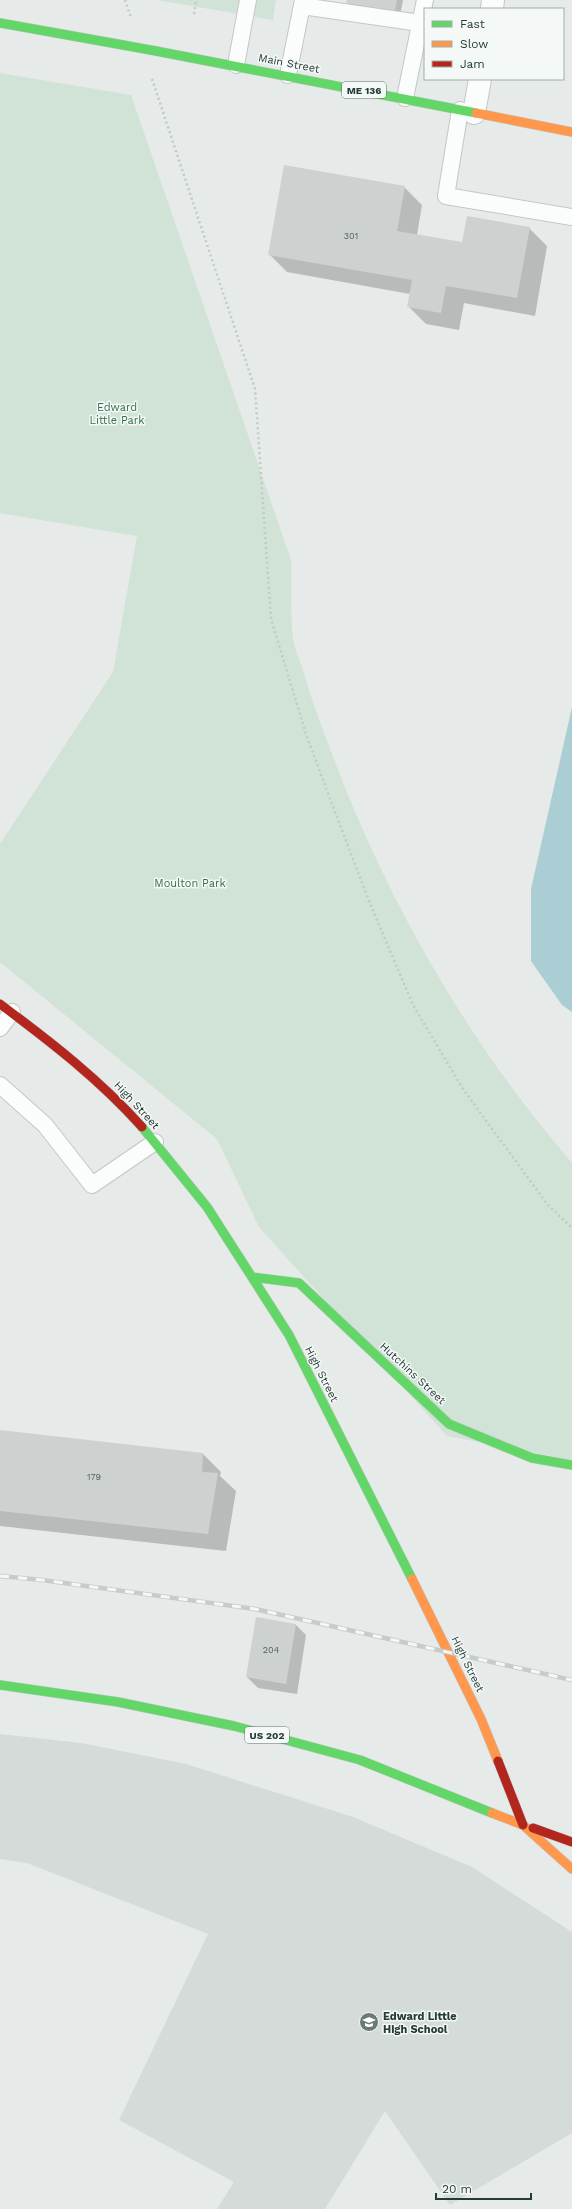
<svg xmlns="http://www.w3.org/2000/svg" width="572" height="2209" viewBox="0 0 572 2209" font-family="'Work Sans',sans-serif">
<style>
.built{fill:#d4dbd8}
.green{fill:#d1e2d6}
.water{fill:#abcdd4}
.shadow{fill:#0003}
.building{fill:#cdd2d0}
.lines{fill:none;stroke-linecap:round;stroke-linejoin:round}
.lane-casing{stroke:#c3c7c5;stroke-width:18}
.street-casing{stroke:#c3c7c5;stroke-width:24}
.fast-casing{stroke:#c2c8c6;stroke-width:10}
.slow-casing{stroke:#c2c8c6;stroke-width:10}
.jam-casing{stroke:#c2c8c6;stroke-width:10}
.path{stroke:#c2cac6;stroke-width:2.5;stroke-dasharray:2 3;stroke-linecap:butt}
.lane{stroke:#fbfcfc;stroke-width:16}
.street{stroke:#fbfcfc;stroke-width:22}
.fast{stroke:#63d668;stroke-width:9}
.slow{stroke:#ff974d;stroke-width:9}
.jam{stroke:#b3261e;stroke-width:9}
.rail-casing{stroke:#c7cbca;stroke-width:4.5}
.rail{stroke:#f4f9f7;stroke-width:3;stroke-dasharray:9;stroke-linecap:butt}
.fast-bridge-casing{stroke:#c2c9c7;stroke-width:10;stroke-linecap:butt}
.fast-bridge{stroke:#63d668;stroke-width:9}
.labels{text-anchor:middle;stroke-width:3;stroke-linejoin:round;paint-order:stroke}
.number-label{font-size:9px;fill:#50625d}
.shield{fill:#f4f9f7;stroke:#637570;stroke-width:1}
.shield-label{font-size:10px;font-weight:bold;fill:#253c36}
.street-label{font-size:11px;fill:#253c36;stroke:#f4f9f7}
.park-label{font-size:11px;fill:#346f4c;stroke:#f4f9f7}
.poi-label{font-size:11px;font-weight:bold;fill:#253c36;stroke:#f4f9f7;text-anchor:start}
</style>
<rect width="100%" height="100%" fill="#e6eae8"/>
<path class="built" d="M0 1734 81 1743 186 1764 353 1817 472 1867 572 1932V2133L450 2205 385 2111 325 2209H217L234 2182 119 2120 208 1934 27 1863 0 1859Z"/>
<path class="green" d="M157 0H276L273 20Z
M0 73 131 95 291 560C292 585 290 613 293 638 294 648 299 658 302 667 309 691 317 715 326 738 382 893 465 1039 572 1163V1460L447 1436 259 1227 217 1139 0 962V844L113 672 137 536 0 513Z"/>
<path class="water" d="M572 707V1012L562 1005 531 961V889Z"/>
<path class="shadow" d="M348 0H403L400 16 353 8Z
M404 187 422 205 417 235 463 243 529 228 547 246 535 316 464 303 459 330 426 324 408 306 410 294 287 272 269 254Z
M0 1431 203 1454 221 1472 220 1476 236 1491 226 1551 0 1526Z
M295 1624 306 1635 297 1694 258 1688 247 1677Z"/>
<path class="building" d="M347 0H397L395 11 346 3Z
M284 165 405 186 397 231 462 242 467 216 530 227 517 298 446 286 441 313 407 307 412 280 268 255Z
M0 1430 203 1453 202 1472 218 1473 208 1534 0 1511Z
M256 1617 296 1624 286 1684 246 1677Z"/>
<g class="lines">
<g class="lane-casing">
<path id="lane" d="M302 6 420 23
M236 65 248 0
M288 75 303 0
M405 98 425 0
M460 110 446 196 572 217
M0 1028 12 1012
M0 1085 45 1125 92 1185 155 1142"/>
</g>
<g class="street-casing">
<path id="street" d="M492 9 493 0
M474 113 480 79"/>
</g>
<g class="fast-casing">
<path id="fast" d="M0 23 123 45
M156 51 476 113
M142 1127 207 1207 289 1335 412 1579
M252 1277 299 1283 449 1424 532 1458 572 1465
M0 1685 118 1702 234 1726 360 1760 492 1813"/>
</g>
<g class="slow-casing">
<path id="slow" d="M476 113 572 132
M412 1579 481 1719 498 1761
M492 1813 523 1825 572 1869"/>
</g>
<g class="jam-casing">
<path id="jam" d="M0 1004C51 1042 100 1080 142 1127
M498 1761 523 1825
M533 1828 572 1842"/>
</g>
<path class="path" d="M125 0 131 18
M194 14 196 0
M152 79 255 389 271 619 306 734 332 804 371 906 413 1005 463 1089 547 1204 572 1228"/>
<use href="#lane" class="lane"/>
<use href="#street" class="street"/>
<use href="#fast" class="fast"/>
<use href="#slow" class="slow"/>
<use href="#jam" class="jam"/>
<g class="rail-casing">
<path id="rail" d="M0 1576 42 1580 255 1609 572 1680"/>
</g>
<use href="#rail" class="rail"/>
<g class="fast-bridge-casing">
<path id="fast-bridge" d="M123 45 156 51"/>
</g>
<use href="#fast-bridge" class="fast-bridge"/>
</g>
<defs>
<g id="school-disc" transform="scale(1)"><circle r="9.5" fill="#697974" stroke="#f4f9f7"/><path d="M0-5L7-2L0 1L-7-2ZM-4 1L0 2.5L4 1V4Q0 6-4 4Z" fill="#fff"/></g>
</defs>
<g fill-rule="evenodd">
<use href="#school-disc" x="369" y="2022"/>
</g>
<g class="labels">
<g class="number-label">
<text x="351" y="239">301</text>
<text x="94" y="1480">179</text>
<text x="271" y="1653">204</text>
</g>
<g class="shield">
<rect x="342" y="82" width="44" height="16" rx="3"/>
<rect x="245" y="1727" width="44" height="16" rx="3"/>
</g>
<g class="shield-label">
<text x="364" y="94">ME 136</text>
<text x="267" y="1739">US 202</text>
</g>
<g class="street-label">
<text transform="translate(289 63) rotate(11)" y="4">Main Street</text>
<text transform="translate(137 1105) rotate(47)" y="4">High Street</text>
<text transform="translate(413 1373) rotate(43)" y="4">Hutchins Street</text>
<text transform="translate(322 1374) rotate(63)" y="4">High Street</text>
<text transform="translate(468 1664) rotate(64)" y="4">High Street</text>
</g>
<g class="park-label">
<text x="117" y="411">Edward<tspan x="117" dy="13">Little Park</tspan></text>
<text x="190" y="887">Moulton Park</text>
</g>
<g class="poi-label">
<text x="383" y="2020">Edward Little<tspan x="383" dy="13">High School</tspan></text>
</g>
</g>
<rect x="424" y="8" width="140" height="72" fill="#f4f9f7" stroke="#a1adaa"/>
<rect x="432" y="21" width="20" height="6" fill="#63d668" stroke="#a1adaa"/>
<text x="460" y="28" font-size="12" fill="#253c36">Fast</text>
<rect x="432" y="41" width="20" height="6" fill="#ff974d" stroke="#a1adaa"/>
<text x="460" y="48" font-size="12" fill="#253c36">Slow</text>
<rect x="432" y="61" width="20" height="6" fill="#b3261e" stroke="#a1adaa"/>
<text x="460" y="68" font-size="12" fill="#253c36">Jam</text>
<path d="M436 2193v6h95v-6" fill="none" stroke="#253c36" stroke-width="2"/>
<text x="442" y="2193" font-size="12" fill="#253c36" stroke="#f4f9f7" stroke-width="3" paint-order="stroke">20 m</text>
</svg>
